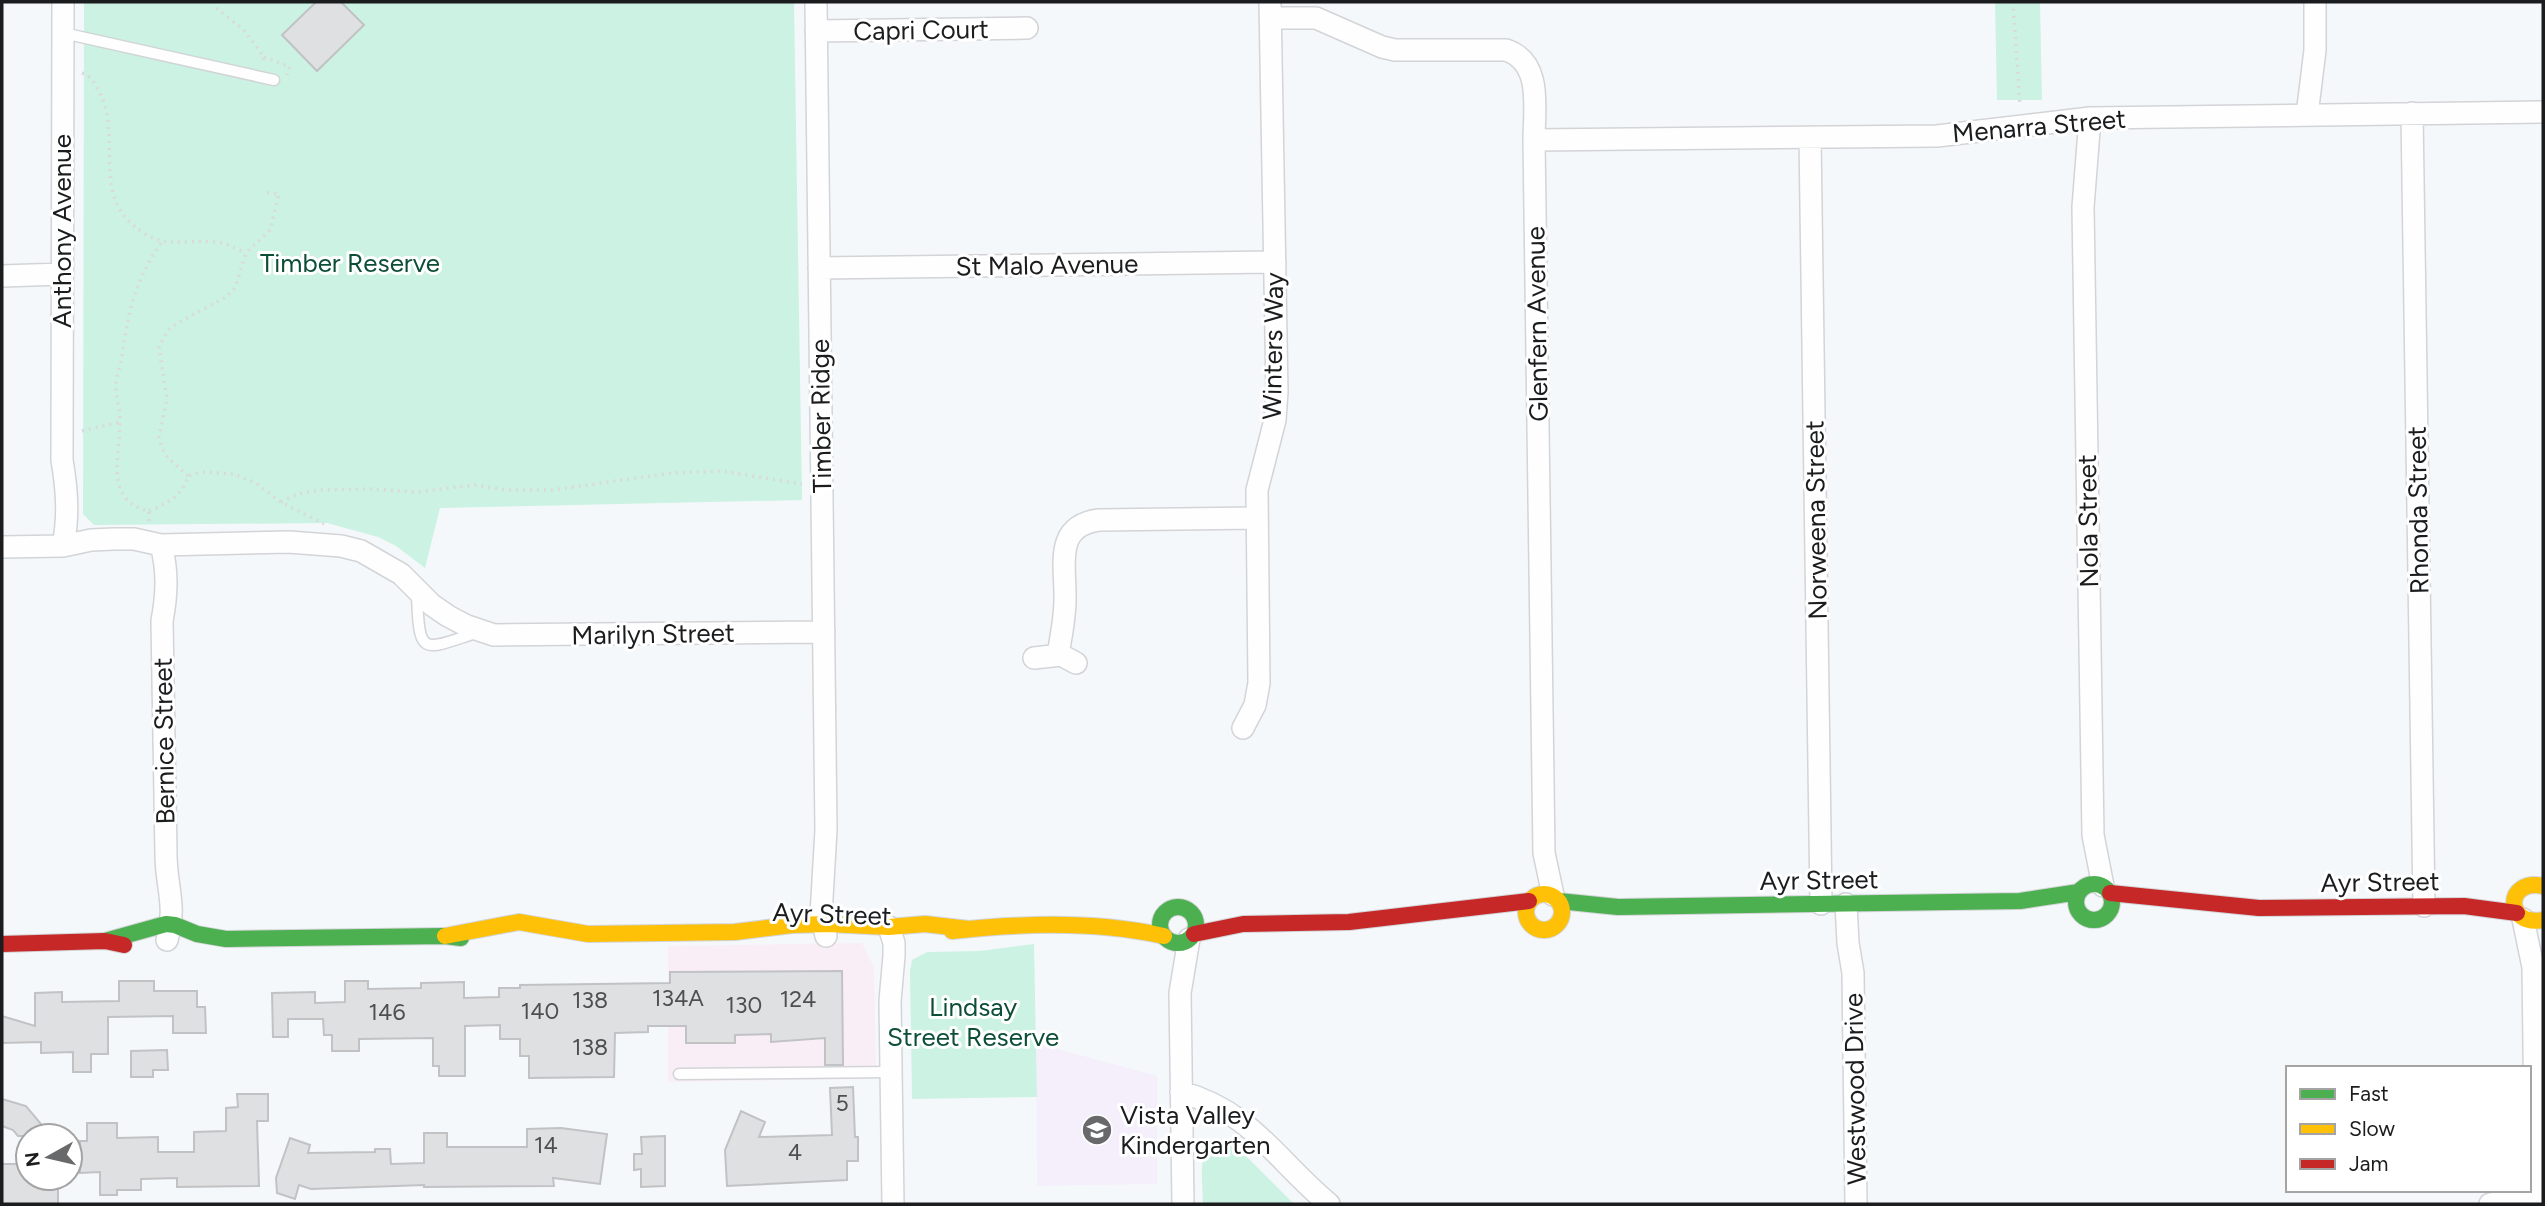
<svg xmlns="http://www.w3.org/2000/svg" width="2545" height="1206" viewBox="0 0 2545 1206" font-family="Figtree,sans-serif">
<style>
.commercial{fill:#f9eef6}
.education{fill:#f4effb}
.green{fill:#cbf2e2}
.building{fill:#dfe0e2;stroke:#c1c2c4;stroke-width:2}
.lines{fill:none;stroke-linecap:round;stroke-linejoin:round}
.lane-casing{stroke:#d2d4d7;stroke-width:13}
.street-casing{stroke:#d2d4d7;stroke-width:24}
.fast-casing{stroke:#d2d4d7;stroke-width:18}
.slow-casing{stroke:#d2d4d7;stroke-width:18}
.jam-casing{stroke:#d2d4d7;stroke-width:18}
.path{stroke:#dadadc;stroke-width:3.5;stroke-dasharray:2 5;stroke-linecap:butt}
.lane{stroke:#fefefe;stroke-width:10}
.street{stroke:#fefefe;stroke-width:21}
.fast{stroke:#4caf50;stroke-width:16}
.slow{stroke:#ffc107;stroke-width:16}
.jam{stroke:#c62828;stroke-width:16}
.labels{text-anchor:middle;stroke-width:6;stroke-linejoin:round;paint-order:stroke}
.number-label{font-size:23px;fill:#4e4f51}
.street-label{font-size:26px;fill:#1b1c1e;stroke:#fff}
.park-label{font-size:26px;fill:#0d4e37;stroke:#fff}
.poi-label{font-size:26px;fill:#1b1c1e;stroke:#fff;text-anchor:start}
</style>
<rect width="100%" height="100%" fill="#f5f8fb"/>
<path class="commercial" d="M862 943 874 967 876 1070 869 1079 668 1082V946Z"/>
<path class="education" d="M1036 1043 1157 1076V1184L1037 1186Z"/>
<path class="green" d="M84 2H794L802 500 440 508 425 568 396 546 378 537 327 523 94 525 83 514Z
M1995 2H2040L2042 100H1997Z
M1034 944 1037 1097 912 1099 910 971 912 960 927 952 980 951Z
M1216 1138 1230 1140 1294 1204H1203C1203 1183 1196 1151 1216 1138Z"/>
<path class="building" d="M316 2H341L364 25 317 71 282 35Z
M842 971 843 1065H825V1038L771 1042V1034L735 1035V1043H686V1026H648V1032L615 1033 614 1077 529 1078V1056H520V1039H500V1025L465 1026V1076H439V1066H433V1038L359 1039V1051H332V1035H324L323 1019H288V1037H273L272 993 315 992V1003L345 1002V981H368V989L421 988V983L464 982V998L499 997V988H520V985L670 983V972Z
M119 981H154V991H197V1007H205L206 1033H173V1016L108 1017V1054H91V1072H73V1052L41 1053V1042L2 1043V1016L35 1026V993L62 992V1002L119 1001Z
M167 1050 168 1070H153V1077H131V1051Z
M853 1087 855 1137H858V1161H847V1180L727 1186 725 1150 741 1111 765 1122 759 1137 832 1135 830 1088Z
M237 1094H268V1121H257L259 1186 177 1187V1178L141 1179V1190H117V1195H100V1172L80 1173V1141H87V1123H117V1138L158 1137V1152H194V1132L226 1131V1108L238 1107Z
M2 1099 26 1106 51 1136H18L13 1130 2 1126Z
M561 1128 607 1134 600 1184 553 1178 554 1186 424 1187V1185L311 1189 299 1185 295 1199 277 1193 276 1178 290 1138 310 1145 308 1153 375 1152V1149H390L391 1164 424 1163V1133H447V1147H527V1129Z
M665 1136V1186L641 1187V1169L634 1170V1154H642L641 1137Z
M2 1164H28V1178H58V1204H2Z"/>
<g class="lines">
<g class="lane-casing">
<path id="lane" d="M63 33 274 80
M417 593C419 659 422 650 479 632
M679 1074 891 1072"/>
</g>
<g class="street-casing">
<path id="street" d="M816 2 826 830 821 915 826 936
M1271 18H1316L1382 47 1395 50H1506C1543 62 1534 109 1534 140L1544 853 1553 895
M816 31 1027 28
M2412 113 2424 906
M2307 115 2315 50V2
M2090 118 2083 207 2093 835 2103 886
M1810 137 1821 904
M1534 140 1937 136 2090 118 2543 112
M819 268 1275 262
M2 276 62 274
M161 545C168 571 167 594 162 621 164 699 165 777 166 854 166 888 177 904 167 940
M63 546C69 516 67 490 62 460L63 2
M2 547 63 546 91 540 114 539H134L161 545 289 542 341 546 361 551 401 574 432 605 448 616 467 626 494 635 824 632
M1058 655C1061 636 1065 618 1065 600 1066 566 1053 526 1099 520L1257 518
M1034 658 1061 655 1076 663
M1243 728 1255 705 1259 683 1257 490 1275 420 1277 392 1270 2
M1846 904 1848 943 1853 973 1856 1204
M2523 919 2533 967 2536 1204
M889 927 894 943V956L890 1001 893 1204
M1181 1092C1251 1111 1277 1161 1329 1204
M1183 1204 1180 993 1189 939
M2490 1204 2536 1196"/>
</g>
<g class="fast-casing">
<path id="fast" d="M2076 902a18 18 0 1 1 36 0a18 18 0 1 1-36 0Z
M1559 901 1618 907 2020 901 2079 892
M1160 925a18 18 0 1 1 36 0a18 18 0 1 1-36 0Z
M105 941 166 924 175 925 197 934 226 939 445 936 461 938"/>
</g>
<g class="slow-casing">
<path id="slow" d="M2543 886C2505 878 2504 927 2543 920
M1526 912a18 18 0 1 1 36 0a18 18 0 1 1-36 0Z
M952 931C1021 923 1096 921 1164 936
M445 936 519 922 588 934 735 932 792 925 829 924 889 927 925 924 969 929"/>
</g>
<g class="jam-casing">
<path id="jam" d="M2110 893 2259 908 2464 906 2517 913
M1194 934 1243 924 1349 922 1529 901
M2 944 105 941 124 945"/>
</g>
<path class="path" d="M213 2 216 8 243 29 264 57 261 64
M2013 2 2020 106
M264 57 290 67 287 75
M82 73C90 76 93 80 97 88 124 130 91 189 133 225 163 251 180 239 215 242 226 243 235 248 245 253
M82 431 120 422
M188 476 168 458 162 448 159 437 167 399 159 347 168 330 176 324 226 297 235 288 246 253 270 230 279 194 263 192
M281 502 298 494 321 490 371 489 417 492 475 485 506 490H552L672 473 722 471 802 484
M149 511C167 503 182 497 188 476L202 472 234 474 256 483 281 502 324 524
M149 521V511C105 501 119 460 120 426 121 413 117 402 116 389 115 378 120 368 122 357 128 313 135 279 162 242"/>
<use href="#lane" class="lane"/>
<use href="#street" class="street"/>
<use href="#fast" class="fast"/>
<use href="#slow" class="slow"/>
<use href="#jam" class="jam"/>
</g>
<defs>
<g id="school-disc" transform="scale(1.575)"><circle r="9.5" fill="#67696b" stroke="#fff"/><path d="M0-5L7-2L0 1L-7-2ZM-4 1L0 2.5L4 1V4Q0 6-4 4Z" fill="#fff"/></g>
</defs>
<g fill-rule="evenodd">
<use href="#school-disc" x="1097" y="1130"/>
</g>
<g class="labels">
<g class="number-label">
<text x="678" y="1006">134A</text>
<text x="798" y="1007">124</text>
<text x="590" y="1008">138</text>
<text x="744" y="1013">130</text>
<text x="540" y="1019">140</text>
<text x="387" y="1020">146</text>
<text x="590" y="1055">138</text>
<text x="842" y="1111">5</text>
<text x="546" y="1153">14</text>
<text x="795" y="1160">4</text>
</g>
<g class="street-label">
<text transform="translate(921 30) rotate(-1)" y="9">Capri Court</text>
<text transform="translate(2039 126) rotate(-5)" y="9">Menarra Street</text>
<text transform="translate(62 231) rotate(-90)" y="9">Anthony Avenue</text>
<text transform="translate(1047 265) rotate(-1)" y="9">St Malo Avenue</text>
<text transform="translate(1537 324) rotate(-91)" y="9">Glenfern Avenue</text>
<text transform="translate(1273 346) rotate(-89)" y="9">Winters Way</text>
<text transform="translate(821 416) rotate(-91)" y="9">Timber Ridge</text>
<text transform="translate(2418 510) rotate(-91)" y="9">Rhonda Street</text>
<text transform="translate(1816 520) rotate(-91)" y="9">Norweena Street</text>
<text transform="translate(2088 521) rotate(-91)" y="9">Nola Street</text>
<text transform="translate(653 634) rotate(-1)" y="9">Marilyn Street</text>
<text transform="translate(164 741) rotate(-91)" y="9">Bernice Street</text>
<text transform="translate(1819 880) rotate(-1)" y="9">Ayr Street</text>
<text transform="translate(2380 882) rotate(-1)" y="9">Ayr Street</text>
<text transform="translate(832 914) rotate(2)" y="9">Ayr Street</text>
<text transform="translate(1855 1089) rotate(-91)" y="9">Westwood Drive</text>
</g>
<g class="park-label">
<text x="350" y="272">Timber Reserve</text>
<text x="973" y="1016">Lindsay<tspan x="973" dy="30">Street Reserve</tspan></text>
</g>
<g class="poi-label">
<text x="1120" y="1124">Vista Valley<tspan x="1120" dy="30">Kindergarten</tspan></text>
</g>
</g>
<rect width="2545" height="1206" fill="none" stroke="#1b1c1e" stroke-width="7"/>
<rect x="2286" y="1066" width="245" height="126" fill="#ffffff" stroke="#a4a4a5" stroke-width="2"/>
<rect x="2300" y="1089" width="35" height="10" fill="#4caf50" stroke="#a4a4a5" stroke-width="2"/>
<text x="2349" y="1101" font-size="21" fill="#1b1c1e">Fast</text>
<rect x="2300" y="1124" width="35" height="10" fill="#ffc107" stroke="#a4a4a5" stroke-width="2"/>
<text x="2349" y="1136" font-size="21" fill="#1b1c1e">Slow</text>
<rect x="2300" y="1159" width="35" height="10" fill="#c62828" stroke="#a4a4a5" stroke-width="2"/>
<text x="2349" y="1171" font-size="21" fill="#1b1c1e">Jam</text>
<g transform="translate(49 1157) rotate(262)"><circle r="33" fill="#ffffff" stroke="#a4a4a5" stroke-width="2"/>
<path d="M0-5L12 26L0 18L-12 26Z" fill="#67696b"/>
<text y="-10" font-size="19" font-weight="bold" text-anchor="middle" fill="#1b1c1e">N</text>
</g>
</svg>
